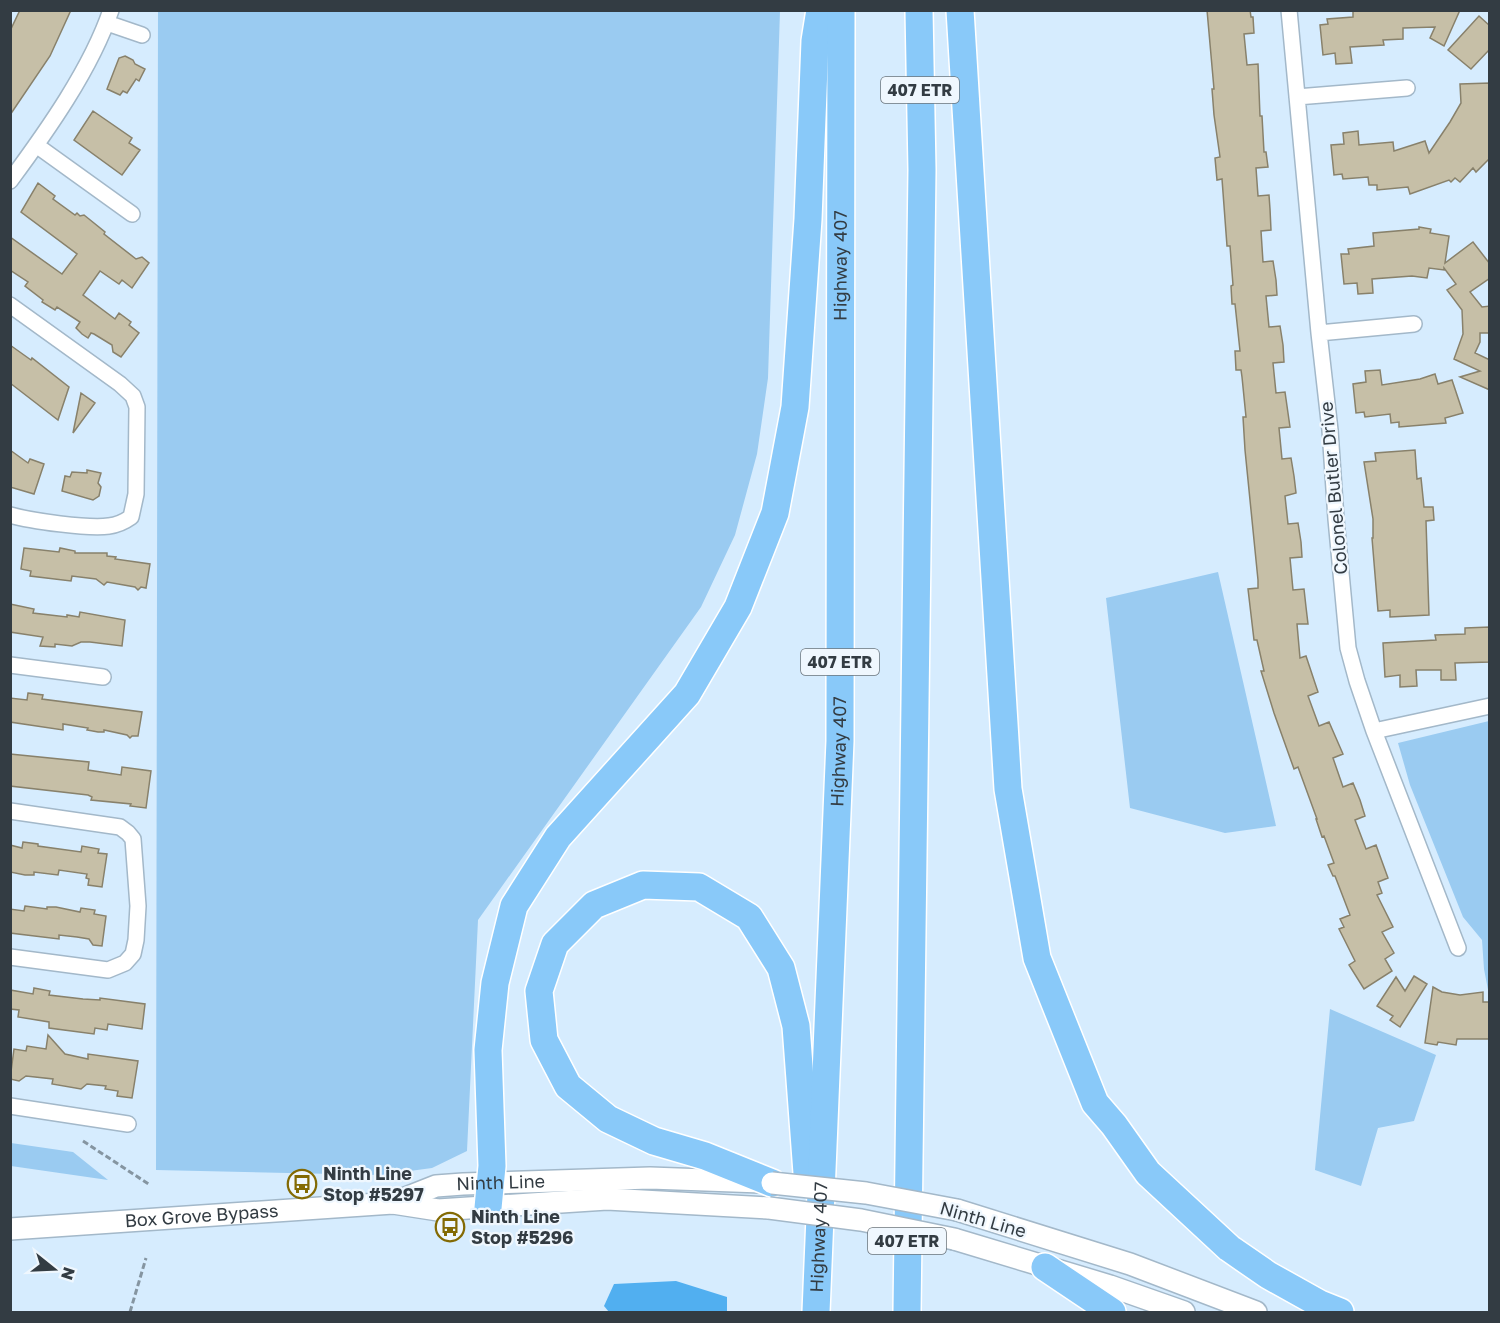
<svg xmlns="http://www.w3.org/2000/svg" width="1500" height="1323" viewBox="0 0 1500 1323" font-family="'Golos Text',sans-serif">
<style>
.green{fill:#9acbf1}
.water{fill:#51aff0}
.building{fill:#c6bfa7;stroke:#88816b;stroke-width:1.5}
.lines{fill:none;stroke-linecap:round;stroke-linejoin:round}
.minor-casing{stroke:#a3b8c9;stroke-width:18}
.secondary-casing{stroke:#a3b8c9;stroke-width:24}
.motorway-casing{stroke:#fff;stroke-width:30}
.path{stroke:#8595a1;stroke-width:3;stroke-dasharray:6 3;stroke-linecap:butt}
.minor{stroke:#fff;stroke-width:15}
.secondary{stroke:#fff;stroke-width:21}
.motorway{stroke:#89c9f9;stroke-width:27}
.secondary-bridge-casing{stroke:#a3b8c9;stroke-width:24;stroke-linecap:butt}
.secondary-bridge{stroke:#fff;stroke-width:21}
.labels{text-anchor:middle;stroke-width:4.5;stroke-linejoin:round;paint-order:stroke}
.shield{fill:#eff7fe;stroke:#6b747b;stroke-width:1.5}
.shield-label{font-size:16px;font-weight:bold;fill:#333c43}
.street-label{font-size:18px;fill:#333c43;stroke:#eff7fe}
.poi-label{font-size:18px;font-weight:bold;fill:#333c43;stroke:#eff7fe;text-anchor:start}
</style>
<rect width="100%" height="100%" fill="#d6ecfe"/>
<path class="green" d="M158 11H780L768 378 757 454 735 535 701 607 478 920 467 1151 432 1168 380 1175 156 1170Z
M1218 572 1276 826 1225 833 1130 808 1106 598Z
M1489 721H1490L1489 995 1484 969 1482 940 1463 917 1410 785 1398 743Z
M1330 1009 1436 1055 1414 1121 1378 1128 1361 1186 1315 1170Z
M11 1143 73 1152 108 1180 11 1166Z"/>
<path class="water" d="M676 1281 727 1297V1312H609L604 1306 614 1284Z"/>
<path class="building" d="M20 10H71L50 56 10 115V31Z
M1207 10H1250L1251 17H1253L1254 33 1244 34 1247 65 1258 64 1260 116H1262L1264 152H1266L1268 167 1256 168 1258 196 1269 195 1270 209 1271 230 1261 231 1263 262 1273 261 1276 280 1277 295 1266 296 1269 327 1280 326 1283 345 1284 362 1273 363 1276 393 1285 392 1290 427 1279 428 1282 459 1291 458 1294 476 1296 493 1285 496 1288 524 1298 523 1301 542 1302 557 1290 558 1293 590 1304 589 1306 607 1308 624H1297L1300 658 1306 656 1318 692 1308 696 1319 726 1329 722 1343 754 1333 758 1343 787 1353 783 1360 800 1365 816 1355 820 1366 849 1376 845 1388 878 1378 882 1382 893 1377 895 1393 927 1382 932 1394 953 1385 959 1392 971 1364 989 1349 965 1355 961 1339 929 1344 927 1340 919 1350 915 1335 876H1333L1328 865 1334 863 1324 836 1322 837 1316 819H1317L1298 767 1294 769 1274 713 1261 671H1264L1257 640H1254L1248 589 1258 588V580L1245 450 1243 417H1246L1242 377 1241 370H1236L1235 351H1240L1235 304H1232L1231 286 1233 285 1230 246H1227L1222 179 1217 180 1215 158 1220 157 1214 115 1212 89H1214Z
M1353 10H1460L1444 46 1430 38 1435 27 1403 28V39L1383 40 1384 45 1350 47 1352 63 1336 64 1335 53 1323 55 1320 25 1328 24 1327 19 1353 17Z
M1479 16 1490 26V49L1471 69 1448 50Z
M125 56 133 60 135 64 145 69 139 81 136 79 127 93 123 91 120 95 107 89 119 58Z
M1490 83V158L1476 172 1473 168 1460 182 1455 178 1451 182 1449 180 1410 194 1408 187 1377 190V185H1369L1368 177 1343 179 1342 174 1334 175 1331 145 1344 144 1343 133 1358 131 1359 145 1393 142 1394 151 1425 141 1429 153 1450 122 1461 103 1460 84Z
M93 111 132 138 129 143 140 150 122 175 74 140Z
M38 183 55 196 53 199 75 215 77 213 80 216 84 215 89 219 105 232 104 234 136 259 142 257 149 263 132 288 122 280 119 284 100 271 83 295 115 319 119 313 131 322 129 325 139 333 121 357 113 352 112 345 94 334 91 333 88 338 82 334 76 328 80 322 57 307 55 310 42 302 43 300 25 286 28 282 10 270V237L62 274 77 254 21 212Z
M1419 227 1431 229 1430 233 1449 236 1445 263 1473 242 1490 264V278L1470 292 1482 307 1490 306V333H1480V342L1475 353 1490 360V390L1460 377 1480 371 1454 359 1463 334 1462 310 1447 290 1456 284 1444 268V270L1429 268 1427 278 1412 276 1372 279 1373 293 1358 294 1357 283 1344 284 1341 254H1349L1348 249 1374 246 1373 233 1419 229Z
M10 345 31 360 32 358 69 387 58 420 10 383Z
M1380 370 1382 385 1420 379 1435 374 1438 384 1452 380 1463 413 1445 418 1446 423 1399 427V422L1391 423 1390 414 1365 417 1364 412 1356 413 1353 384 1366 382 1365 371Z
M81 393 95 403 73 433Z
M10 450 28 463 30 459 44 464 34 494 10 487Z
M1415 450 1417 479 1421 478 1424 507H1433L1434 520 1426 521 1429 615 1390 617V610L1378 611 1372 538H1373V519L1364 462 1376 461 1375 453Z
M87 470 101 473 98 483 101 487 99 496 93 500 62 491 65 476 70 477 72 472 87 473Z
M24 548 59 552 60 548 75 551V553H107V556L116 557 115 559 150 564 146 588 141 587 138 590 135 587 107 582 104 585 96 579 72 576 71 581 30 576 31 571 21 569Z
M10 604 34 609 33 613 67 617V615L79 617 80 612 125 620 122 646 90 642H81L72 646 55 644V647L40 646 43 637 10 632Z
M1490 627V662L1455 663 1456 680H1441V670H1416L1417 686 1400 687V675L1385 677 1383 643 1436 640 1435 635 1465 634V628Z
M28 693 43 695 42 699 142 712 138 736H132L130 738 127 735 104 730V732H98L87 730 88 728 63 724V730L10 722V698L27 700Z
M10 754 89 762 88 770 121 775 122 767 151 771 146 808 130 806 131 804 91 800 92 797 88 795 10 786Z
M23 842 38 844V846L81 852 82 846 99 849 98 853 107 854 102 887 88 885 89 879 86 878 87 874 59 870 58 875 34 872V875H25L10 872V845L22 848Z
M25 906 47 909V907H56L80 912 81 908 95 910 94 914 106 916 102 946 93 945 89 939 77 937 59 935V939L10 933V909L24 911Z
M1414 976 1427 984 1400 1027 1390 1020 1393 1016 1377 1006 1396 977 1405 991Z
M1433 987 1442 992 1460 995 1483 992V1002H1490V1039H1457L1456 1045 1438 1042 1437 1045 1425 1043Z
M34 988 50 991 49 995 83 999 100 1000V998L145 1004 142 1029 108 1024 107 1030 95 1028 94 1034 49 1028V1022L18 1017 19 1010 10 1009V990L33 994Z
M48 1035 65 1054 88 1059V1054L138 1061 132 1098 117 1096 118 1091 105 1089 106 1086 87 1084 81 1089 52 1084 53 1079 26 1076 19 1081 10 1079 14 1049 26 1051 27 1046 46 1049Z"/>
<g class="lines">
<g class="minor-casing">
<path id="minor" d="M1289 10 1319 333 1330 430 1336 519 1348 648 1357 681 1374 731 1458 948
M107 23 142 35
M1297 97 1407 88
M36 145 132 214
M10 181C47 131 91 69 111 10
M10 305 120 384 133 396 137 407 136 494 131 517C124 522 118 525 109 526 89 529 31 521 10 515
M1319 333 1414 324
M10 665 103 677
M1374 731 1490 706
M10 811 120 827 128 833 133 839 138 906 136 940 133 954 125 963 108 970 10 957
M10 1106 128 1124"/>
</g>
<g class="secondary-casing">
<g id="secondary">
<path id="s1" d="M393 1203 436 1186 463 1184 650 1178 761 1182"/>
<path d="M957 1210 1130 1264 1256 1312"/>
<path id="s2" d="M10 1229 393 1203 438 1210 607 1199 769 1208"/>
<path d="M954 1239 1110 1286 1184 1312"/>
</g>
</g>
<g class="motorway-casing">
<g id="motorway">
<path d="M960 10 1008 789 1037 958 1095 1103 1114 1125 1148 1173 1229 1248 1268 1275 1320 1304 1340 1312"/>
<path d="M772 1183 705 1156 654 1141 608 1119 568 1086 544 1040 539 991 555 944 594 905 643 885 699 887 749 917 781 968 796 1026 807 1173"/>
<path d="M488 1208 492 1166 488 1050 495 983 514 906 558 837 687 694 738 607 775 513 795 407 808 219 815 41 820 10"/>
<path d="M1045 1267 1112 1312"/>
<path id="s3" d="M816 1312 840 741 841 10"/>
<path d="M907 1312 922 170 919 10"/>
</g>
</g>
<path class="path" d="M83 1141 150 1185
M130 1312 146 1258"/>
<use href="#minor" class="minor"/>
<use href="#secondary" class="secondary"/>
<use href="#motorway" class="motorway"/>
<g class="secondary-bridge-casing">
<path id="secondary-bridge" d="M772 1183 866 1193 957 1210
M769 1208 861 1220 954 1239"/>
</g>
<use href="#secondary-bridge" class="secondary-bridge"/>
</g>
<defs>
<g id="bus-ring" transform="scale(1.5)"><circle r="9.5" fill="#eff7fe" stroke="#836a04" stroke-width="1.5"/><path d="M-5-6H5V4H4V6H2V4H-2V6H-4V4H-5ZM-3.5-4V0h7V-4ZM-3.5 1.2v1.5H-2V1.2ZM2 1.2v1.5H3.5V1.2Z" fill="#836a04"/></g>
</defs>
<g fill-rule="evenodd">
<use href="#bus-ring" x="302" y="1184"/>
<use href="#bus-ring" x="450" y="1227"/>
</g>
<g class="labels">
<g class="shield">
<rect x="881" y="77" width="78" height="26" rx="4.5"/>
<rect x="801" y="649" width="78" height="26" rx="4.5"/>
<rect x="868" y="1228" width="78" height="26" rx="4.5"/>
</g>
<g class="shield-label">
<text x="920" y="96">407 ETR</text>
<text x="840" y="668">407 ETR</text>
<text x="907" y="1247">407 ETR</text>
</g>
<g class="street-label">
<text dy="6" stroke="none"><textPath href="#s3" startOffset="1047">Highway 407</textPath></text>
<text transform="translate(1334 488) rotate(-95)" y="6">Colonel Butler Drive</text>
<text dy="6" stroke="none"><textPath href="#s3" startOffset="561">Highway 407</textPath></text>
<text dy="6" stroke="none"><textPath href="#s1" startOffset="111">Ninth Line</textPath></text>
<text dy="6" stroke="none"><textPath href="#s2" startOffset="192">Box Grove Bypass</textPath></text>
<text transform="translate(983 1220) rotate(16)" y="6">Ninth Line</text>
<text dy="6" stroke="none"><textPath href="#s3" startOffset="75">Highway 407</textPath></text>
</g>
<g class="poi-label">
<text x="323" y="1180">Ninth Line<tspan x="323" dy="21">Stop #5297</tspan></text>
<text x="471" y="1223">Ninth Line<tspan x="471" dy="21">Stop #5296</tspan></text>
</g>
</g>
<rect width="1500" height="1323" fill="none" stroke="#333c43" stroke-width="24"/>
<g transform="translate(54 1269) rotate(108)" stroke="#eff7fe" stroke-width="4.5" paint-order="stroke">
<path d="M0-4.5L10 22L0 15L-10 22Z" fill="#333c43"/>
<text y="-9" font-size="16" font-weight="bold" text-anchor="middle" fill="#333c43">N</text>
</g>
</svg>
